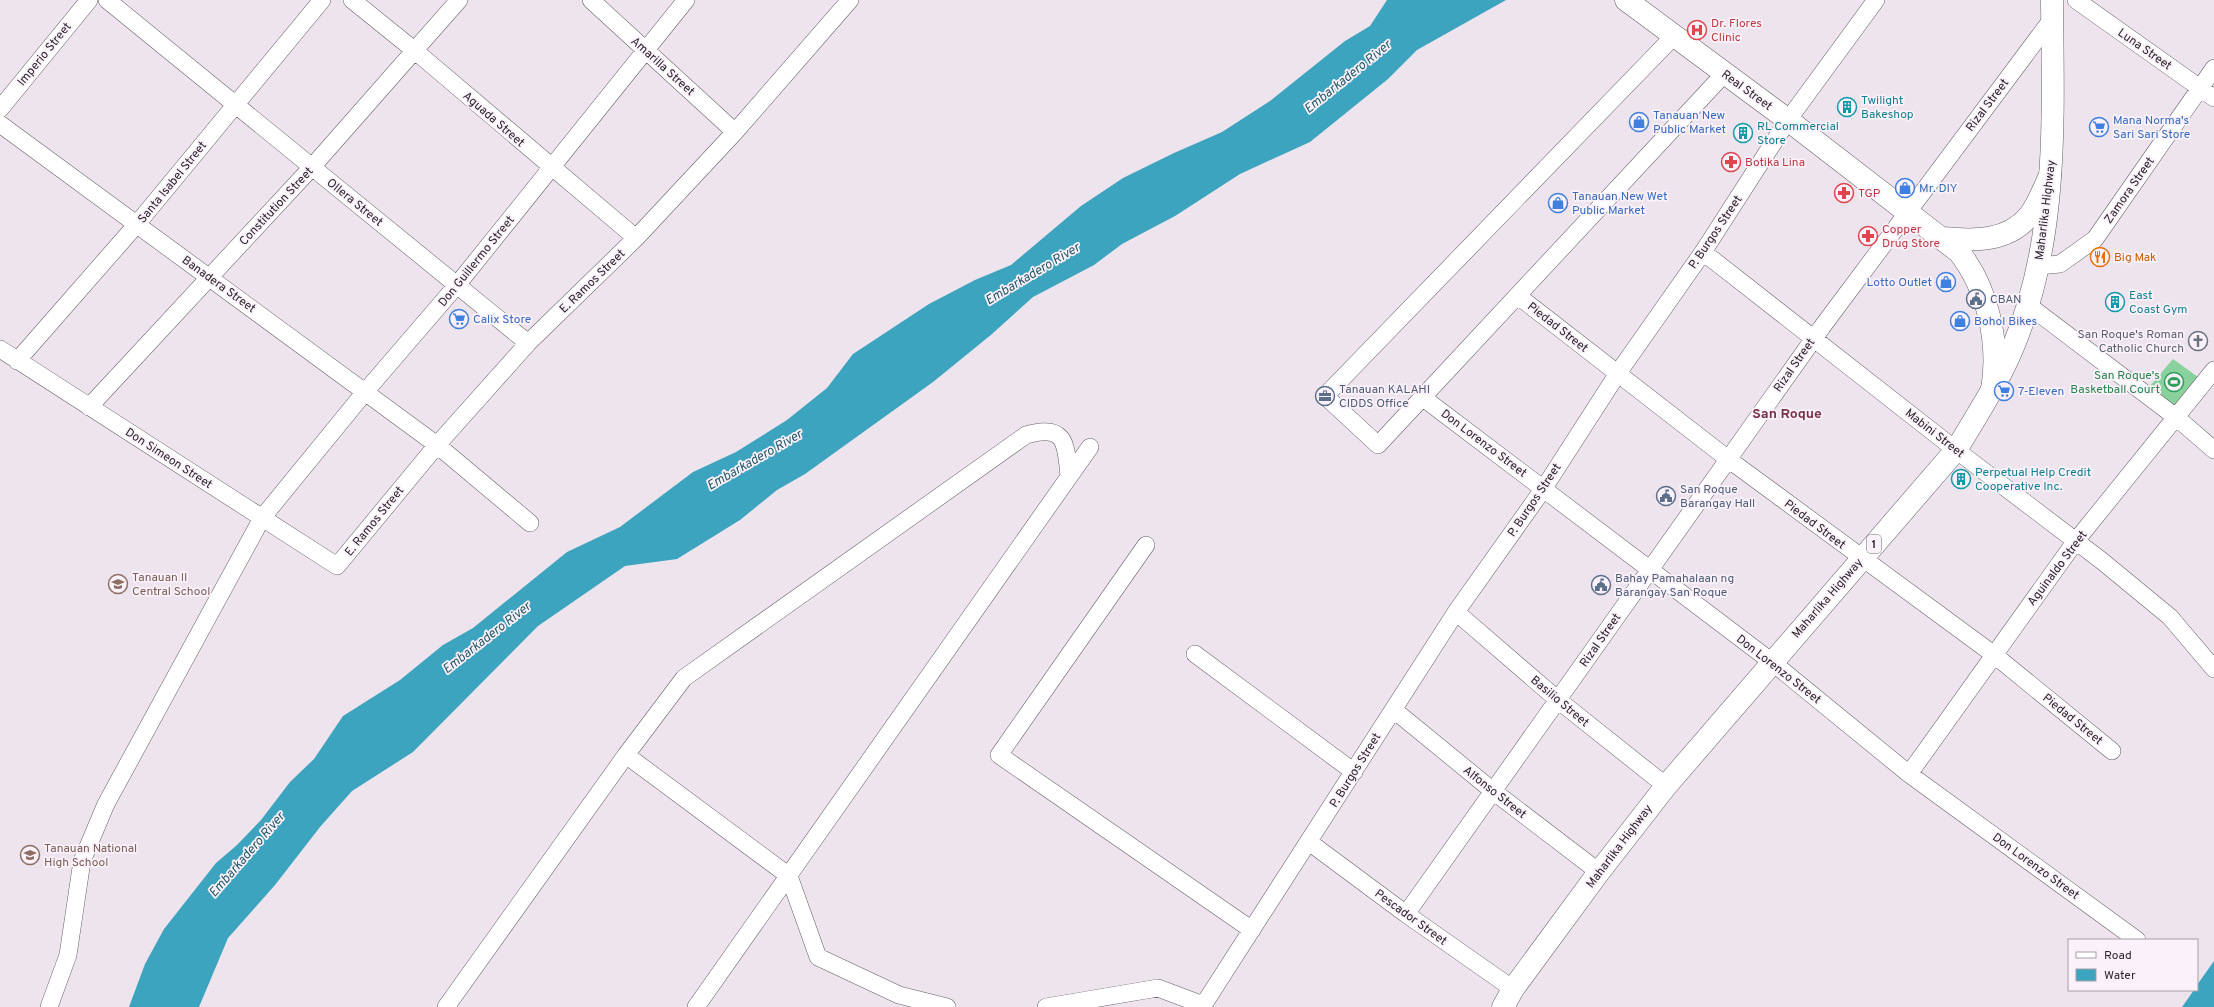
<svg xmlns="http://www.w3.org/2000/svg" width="2214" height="1007" viewBox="0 0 2214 1007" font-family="Overpass,sans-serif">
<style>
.green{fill:#89d29d}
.water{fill:#3ca4be}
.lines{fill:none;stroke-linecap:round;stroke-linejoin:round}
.minor-casing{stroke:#665f66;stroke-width:18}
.major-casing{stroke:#665f66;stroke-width:23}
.highway-casing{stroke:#665f66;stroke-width:23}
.minor{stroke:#fff;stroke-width:17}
.major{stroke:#fff;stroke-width:22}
.highway{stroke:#fff;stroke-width:22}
.labels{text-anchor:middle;stroke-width:3.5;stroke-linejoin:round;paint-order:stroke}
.shield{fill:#faf1fa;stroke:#686368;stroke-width:1}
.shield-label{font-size:11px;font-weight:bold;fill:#292629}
.health-label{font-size:12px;fill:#be3a42;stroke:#faf1fa;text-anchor:start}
.street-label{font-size:12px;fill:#292629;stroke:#faf1fa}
.culture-label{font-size:12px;fill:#0d838f;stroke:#faf1fa;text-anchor:start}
.shop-label{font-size:12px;fill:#366cbe;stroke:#faf1fa;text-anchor:start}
.food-label{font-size:12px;fill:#c56008;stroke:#faf1fa;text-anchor:start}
.service-label{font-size:12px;fill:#4e5e75;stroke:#faf1fa;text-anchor:start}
.worship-label{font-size:12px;fill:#5b616d;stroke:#faf1fa;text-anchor:end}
.leisure-label{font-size:12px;fill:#27864d;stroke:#faf1fa;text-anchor:end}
.education-label{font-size:12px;fill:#785e54;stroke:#faf1fa;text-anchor:start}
.water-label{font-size:13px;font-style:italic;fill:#215967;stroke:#faf1fa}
.quarter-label{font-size:14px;font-weight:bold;fill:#7a3449;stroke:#faf1fa}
</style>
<rect width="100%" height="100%" fill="#ede4ed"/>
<path class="green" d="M2173 359 2198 377 2175 407 2149 387Z"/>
<path class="water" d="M1387 0H1506L1417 50 1388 79 1310 142 1240 174 1175 216 1122 244 1094 265 1033 297 992 334 933 382 805 474 777 490 740 520 677 559 625 566 538 626 413 752 352 791 320 827 275 885 228 938 199 1007H129L145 964 164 929 216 863 237 845 261 820 290 782 314 759 343 716 400 680 443 645 473 628 567 552 620 527 693 472 736 452 787 420 827 388 853 354 929 304 975 280 1011 265 1081 206 1123 178 1174 153 1222 132 1270 101 1345 41 1370 26Z
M2214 961V1007H2182L2194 990H2197V985Z"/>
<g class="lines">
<g class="minor-casing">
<path id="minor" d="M107 0 528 343
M352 0 414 50 636 238
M591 0 735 132
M2076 0 2214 98
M1675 35 1325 396 1378 445 1724 74
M0 109 89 0
M0 124 437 445 530 523
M1703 252 1956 450 2102 561 2170 617 2214 669
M2038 266 2060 264 2095 239 2214 68
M1518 296 1728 459 1993 654 2112 751
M2028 305 2177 418 2214 450
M0 349 337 566 437 445 528 343 636 238 735 132 850 0
M17 361 137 224 322 0
M1422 397 1772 662 1909 774 2137 940
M89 407 312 167 459 0
M1146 545 999 755 1252 930
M1456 612 1558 700 1666 786
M1195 654 1354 772
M1394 710 1493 791 1599 872
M626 755 789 876 818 957 899 995 947 1007
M1909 774 2075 542 2214 370
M1309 842 1406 914 1513 989
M1406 914 1822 327 2052 19
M49 1007 68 955 82 861 106 804 262 518 365 392 457 285 686 0
M446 1007 626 755 684 678 1026 435C1067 423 1066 445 1069 477
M696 1007 1090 447
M1046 1007 1158 988 1203 1005
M1202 1007 1456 612 1544 488 1618 373 1703 252 1788 120 1876 0"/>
</g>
<g class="major-casing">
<path id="major" d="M1626 0 1788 120 1959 252C1988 289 2000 343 1992 390
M1943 238C1973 241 2008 242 2029 216 2038 205 2044 188 2050 175"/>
</g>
<g class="highway-casing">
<path id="highway" d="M1503 1007 1513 989 1599 872 1666 786 1956 450C1976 417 1998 383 2013 347 2059 238 2053 116 2052 0"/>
</g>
<use href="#minor" class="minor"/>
<use href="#major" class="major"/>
<use href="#highway" class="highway"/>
</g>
<defs>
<g id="hospital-ring" transform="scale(1)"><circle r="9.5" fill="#faf1fa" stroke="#e0444e" stroke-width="1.5"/><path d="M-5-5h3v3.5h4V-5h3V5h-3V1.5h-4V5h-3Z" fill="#e0444e"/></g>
<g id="building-ring" transform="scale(1)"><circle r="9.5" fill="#faf1fa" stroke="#0f9aa8" stroke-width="1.5"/><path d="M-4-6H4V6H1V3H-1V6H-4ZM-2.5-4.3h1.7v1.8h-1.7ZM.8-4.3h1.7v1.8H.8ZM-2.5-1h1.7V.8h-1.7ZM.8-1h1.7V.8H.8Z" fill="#0f9aa8"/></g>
<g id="shop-ring" transform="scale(1)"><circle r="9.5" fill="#faf1fa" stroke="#3f7fe0" stroke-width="1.5"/><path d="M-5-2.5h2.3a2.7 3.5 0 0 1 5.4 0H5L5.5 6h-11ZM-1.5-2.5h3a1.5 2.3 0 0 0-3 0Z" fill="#3f7fe0"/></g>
<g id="supermarket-ring" transform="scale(1)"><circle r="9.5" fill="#faf1fa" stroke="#3f7fe0" stroke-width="1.5"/><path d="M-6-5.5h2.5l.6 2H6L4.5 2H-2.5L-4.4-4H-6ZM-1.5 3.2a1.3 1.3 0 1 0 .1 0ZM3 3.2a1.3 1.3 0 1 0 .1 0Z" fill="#3f7fe0"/></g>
<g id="pharmacy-ring" transform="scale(1)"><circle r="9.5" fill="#faf1fa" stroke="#e0444e" stroke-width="1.5"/><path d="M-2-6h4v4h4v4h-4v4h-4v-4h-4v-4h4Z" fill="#e0444e"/></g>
<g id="restaurant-ring" transform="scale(1)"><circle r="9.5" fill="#faf1fa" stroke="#e8710a" stroke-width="1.5"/><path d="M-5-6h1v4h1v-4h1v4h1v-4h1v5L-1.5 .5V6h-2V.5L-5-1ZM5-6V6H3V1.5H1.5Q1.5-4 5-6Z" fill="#e8710a"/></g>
<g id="civic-ring" transform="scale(1)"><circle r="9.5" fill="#faf1fa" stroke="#5c6f8a" stroke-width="1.5"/><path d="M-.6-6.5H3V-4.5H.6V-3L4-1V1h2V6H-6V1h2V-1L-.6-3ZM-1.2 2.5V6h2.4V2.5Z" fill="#5c6f8a"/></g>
<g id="church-ring" transform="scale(1)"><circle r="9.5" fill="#faf1fa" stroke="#6b7280" stroke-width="1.5"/><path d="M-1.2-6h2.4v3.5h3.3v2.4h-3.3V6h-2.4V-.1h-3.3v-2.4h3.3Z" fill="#6b7280"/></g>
<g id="stadium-ring" transform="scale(1)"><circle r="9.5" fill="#faf1fa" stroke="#2e9e5b" stroke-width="1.5"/><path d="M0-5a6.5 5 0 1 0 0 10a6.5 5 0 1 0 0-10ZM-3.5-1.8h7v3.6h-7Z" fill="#2e9e5b"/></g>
<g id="office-ring" transform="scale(1)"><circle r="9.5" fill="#faf1fa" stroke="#5c6f8a" stroke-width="1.5"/><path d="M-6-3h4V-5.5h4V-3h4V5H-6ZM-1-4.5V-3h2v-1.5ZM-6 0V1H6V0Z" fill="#5c6f8a"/></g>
<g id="school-ring" transform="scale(1)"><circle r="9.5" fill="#faf1fa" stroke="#8d6e63" stroke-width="1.5"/><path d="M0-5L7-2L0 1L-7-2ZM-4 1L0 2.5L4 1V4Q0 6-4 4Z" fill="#8d6e63"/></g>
</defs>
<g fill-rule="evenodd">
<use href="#hospital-ring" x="1697" y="30"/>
<use href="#building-ring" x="1847" y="107"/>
<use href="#shop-ring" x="1639" y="122"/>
<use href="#supermarket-ring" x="2099" y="127"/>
<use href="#building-ring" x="1743" y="133"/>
<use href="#pharmacy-ring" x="1731" y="162"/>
<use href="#shop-ring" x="1905" y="188"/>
<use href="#pharmacy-ring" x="1844" y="193"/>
<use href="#shop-ring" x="1558" y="203"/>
<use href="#pharmacy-ring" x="1868" y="236"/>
<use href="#restaurant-ring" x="2100" y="257"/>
<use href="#shop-ring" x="1946" y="282"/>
<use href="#civic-ring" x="1976" y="299"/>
<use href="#building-ring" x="2115" y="302"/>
<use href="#supermarket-ring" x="459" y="319"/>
<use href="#shop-ring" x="1960" y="321"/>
<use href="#church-ring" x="2198" y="341"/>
<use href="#stadium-ring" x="2174" y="382"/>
<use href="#supermarket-ring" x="2004" y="391"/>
<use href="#office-ring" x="1325" y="396"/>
<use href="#building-ring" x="1961" y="479"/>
<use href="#civic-ring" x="1666" y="496"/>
<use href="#school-ring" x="118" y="584"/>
<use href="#civic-ring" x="1601" y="585"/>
<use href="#school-ring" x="30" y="855"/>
</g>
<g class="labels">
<rect class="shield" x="1867" y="535" width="14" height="18" rx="3"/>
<g class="shield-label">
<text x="1874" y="548">1</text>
</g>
<g class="health-label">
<text x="1711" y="27">Dr. Flores<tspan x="1711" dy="14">Clinic</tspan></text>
<text x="1745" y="166">Botika Lina</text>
<text x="1858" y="197">TGP</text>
<text x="1882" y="233">Copper<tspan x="1882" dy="14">Drug Store</tspan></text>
</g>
<g class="street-label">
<text transform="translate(2145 49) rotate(35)" y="4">Luna Street</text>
<text transform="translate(44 54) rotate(-51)" y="4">Imperio Street</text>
<text transform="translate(663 66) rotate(42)" y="4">Amarilla Street</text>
<text transform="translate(1747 90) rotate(36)" y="4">Real Street</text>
<text transform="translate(1987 105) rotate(-53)" y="4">Rizal Street</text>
<text transform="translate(494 119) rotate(41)" y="4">Aguada Street</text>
<text transform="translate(172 182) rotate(-51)" y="4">Santa Isabel Street</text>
<text transform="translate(2129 190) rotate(-55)" y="4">Zamora Street</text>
<text transform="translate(355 202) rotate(39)" y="4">Ollera Street</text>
<text transform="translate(276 206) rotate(-47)" y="4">Constitution Street</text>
<text transform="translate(2045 210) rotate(-83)" y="4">Maharlika Highway</text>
<text transform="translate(1715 232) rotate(-56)" y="4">P. Burgos Street</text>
<text transform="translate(476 261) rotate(-51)" y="4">Don Guillermo Street</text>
<text transform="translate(592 281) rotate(-44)" y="4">E. Ramos Street</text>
<text transform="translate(219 284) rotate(36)" y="4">Banadera Street</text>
<text transform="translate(1558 327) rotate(38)" y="4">Piedad Street</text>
<text transform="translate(1794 365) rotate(-55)" y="4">Rizal Street</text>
<text transform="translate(1935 433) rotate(38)" y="4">Mabini Street</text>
<text transform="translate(1484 443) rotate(37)" y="4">Don Lorenzo Street</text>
<text transform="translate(169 458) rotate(33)" y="4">Don Simeon Street</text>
<text transform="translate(1534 500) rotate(-56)" y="4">P. Burgos Street</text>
<text transform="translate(374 521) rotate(-51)" y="4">E. Ramos Street</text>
<text transform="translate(1815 524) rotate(37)" y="4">Piedad Street</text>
<text transform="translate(2057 568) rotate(-53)" y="4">Aguinaldo Street</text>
<text transform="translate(1827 598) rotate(-49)" y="4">Maharlika Highway</text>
<text transform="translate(1600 640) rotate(-55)" y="4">Rizal Street</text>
<text transform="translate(1779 669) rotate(38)" y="4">Don Lorenzo Street</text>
<text transform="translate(1560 701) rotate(40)" y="4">Basilio Street</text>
<text transform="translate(2073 719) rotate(39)" y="4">Piedad Street</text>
<text transform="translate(1355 770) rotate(-58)" y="4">P. Burgos Street</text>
<text transform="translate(1495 792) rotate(38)" y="4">Alfonso Street</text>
<text transform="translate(1619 846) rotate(-53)" y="4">Maharlika Highway</text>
<text transform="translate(2036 866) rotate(36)" y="4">Don Lorenzo Street</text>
<text transform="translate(1411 917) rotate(36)" y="4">Pescador Street</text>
</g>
<g class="culture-label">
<text x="1861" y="104">Twilight<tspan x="1861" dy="14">Bakeshop</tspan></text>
<text x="1757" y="130">RL Commercial<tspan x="1757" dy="14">Store</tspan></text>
<text x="2129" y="299">East<tspan x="2129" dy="14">Coast Gym</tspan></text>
<text x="1975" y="476">Perpetual Help Credit<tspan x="1975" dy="14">Cooperative Inc.</tspan></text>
</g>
<g class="shop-label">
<text x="1653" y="119">Tanauan New<tspan x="1653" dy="14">Public Market</tspan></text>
<text x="2113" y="124">Mana Norma's<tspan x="2113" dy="14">Sari Sari Store</tspan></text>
<text x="1919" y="192">Mr. DIY</text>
<text x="1572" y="200">Tanauan New Wet<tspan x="1572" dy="14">Public Market</tspan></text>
<text x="1932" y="286" text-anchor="end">Lotto Outlet</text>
<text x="473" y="323">Calix Store</text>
<text x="1974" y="325">Bohol Bikes</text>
<text x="2018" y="395">7-Eleven</text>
</g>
<g class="food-label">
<text x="2114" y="261">Big Mak</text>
</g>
<g class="service-label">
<text x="1990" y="303">CBAN</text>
<text x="1339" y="393">Tanauan KALAHI<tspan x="1339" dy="14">CIDDS Office</tspan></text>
<text x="1680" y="493">San Roque<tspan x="1680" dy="14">Barangay Hall</tspan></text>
<text x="1615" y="582">Bahay Pamahalaan ng<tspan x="1615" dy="14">Barangay San Roque</tspan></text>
</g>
<g class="worship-label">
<text x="2184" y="338">San Roque's Roman<tspan x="2184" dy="14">Catholic Church</tspan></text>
</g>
<g class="leisure-label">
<text x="2160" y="379">San Roque's<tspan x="2160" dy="14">Basketball Court</tspan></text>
</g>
<g class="education-label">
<text x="132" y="581">Tanauan II<tspan x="132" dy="14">Central School</tspan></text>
<text x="44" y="852">Tanauan National<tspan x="44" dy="14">High School</tspan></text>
</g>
<g class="water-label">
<text transform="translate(1347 76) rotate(-39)" y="5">Embarkadero River</text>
<text transform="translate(1032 273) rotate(-31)" y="5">Embarkadero River</text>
<text transform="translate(754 459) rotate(-30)" y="5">Embarkadero River</text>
<text transform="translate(486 637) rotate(-38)" y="5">Embarkadero River</text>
<text transform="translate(246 854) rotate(-49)" y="5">Embarkadero River</text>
</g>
<g class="quarter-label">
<text x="1787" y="418">San Roque</text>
</g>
</g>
<rect x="2068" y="939" width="130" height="52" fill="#faf1fa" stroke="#a6a0a6"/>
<rect x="2076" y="952" width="20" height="6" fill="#ffffff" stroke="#a6a0a6"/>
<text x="2104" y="959" font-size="12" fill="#292629">Road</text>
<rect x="2076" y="969" width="20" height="12" fill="#3ca4be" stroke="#a6a0a6"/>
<text x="2104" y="979" font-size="12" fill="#292629">Water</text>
</svg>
